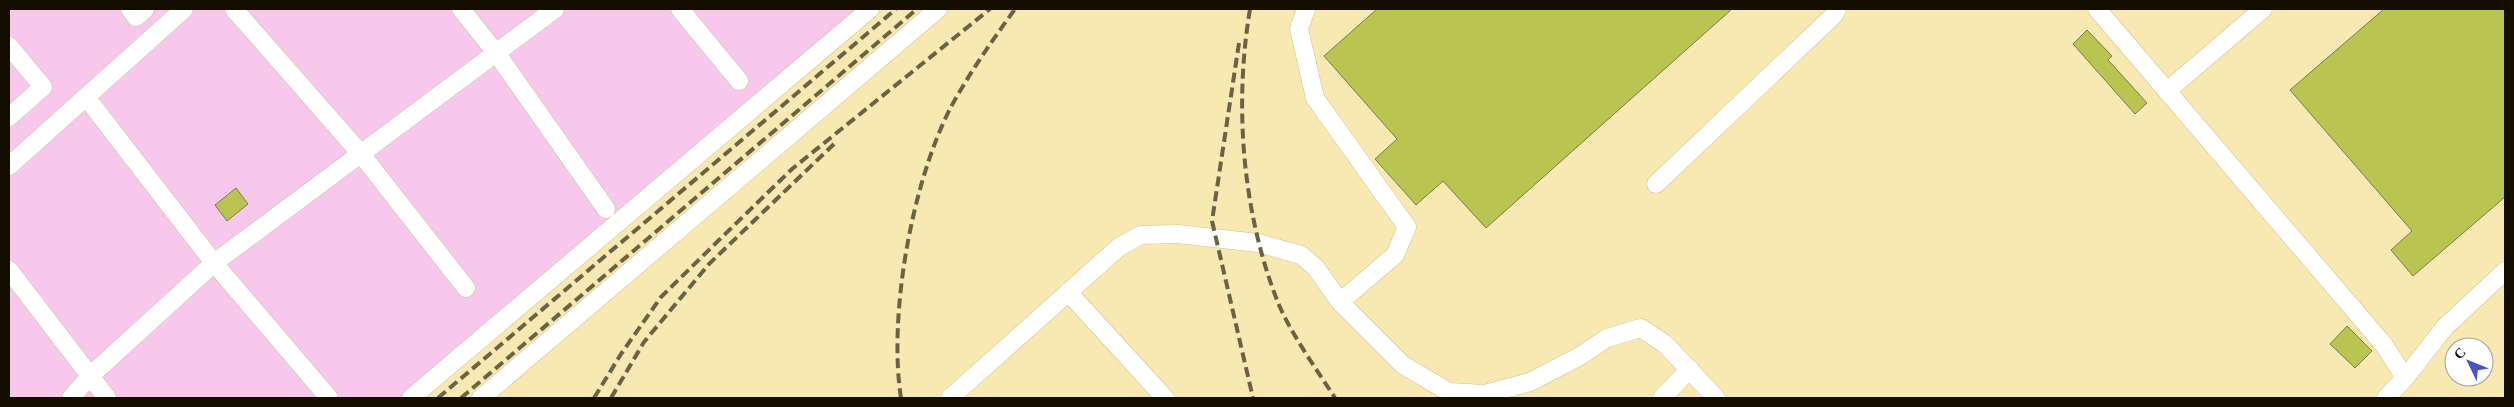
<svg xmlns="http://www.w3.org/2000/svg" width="2514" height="407" viewBox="0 0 2514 407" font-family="'Crimson Pro',serif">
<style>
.green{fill:#f7c7ec}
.building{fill:#b9c451;stroke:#787d4b}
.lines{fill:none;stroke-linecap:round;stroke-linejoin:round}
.minor-casing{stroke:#d1c28d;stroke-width:19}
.minor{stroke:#fff;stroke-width:18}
.rail{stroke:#6b6245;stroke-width:4;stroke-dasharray:10 5;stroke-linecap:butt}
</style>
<rect width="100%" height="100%" fill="#f8e9b3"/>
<path class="green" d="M9 9H864L401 398H9Z"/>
<path class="building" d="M1377 9H1732L1486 228 1443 181 1416 205 1375 159 1397 139 1324 56Z
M2384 9H2505V197L2413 276 2391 250 2412 231 2290 90Z
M2087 30 2112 56 2108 60 2147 103 2135 114 2073 44Z
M236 188 248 204 227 221 215 205Z
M2347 326 2372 351 2355 368 2330 344Z"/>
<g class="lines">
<g class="minor-casing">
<path id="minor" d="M130 9 136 17 145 9
M234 9 361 154 466 288
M461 9 497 54 606 209
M680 9 739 81
M1306 9 1299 29 1315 98 1407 227 1395 255 1340 302
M2097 9 2384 345 2405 378
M9 46 43 87 9 117
M2167 91 2263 9
M86 97 214 263 329 398
M9 166 184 9
M1656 184 1834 15 1837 9
M9 270 107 398
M1068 292 1165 398
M71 398 89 377 214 263 555 9
M411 398 870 9
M481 398 938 9
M950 398 1119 247 1141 235 1178 234 1258 243 1301 255 1316 268 1340 302 1403 365 1449 392 1485 394 1530 382 1580 356 1607 338 1641 328 1665 344 1716 398
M1662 398 1690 369
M2386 398 2405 378 2445 327 2505 271"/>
</g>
<use href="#minor" class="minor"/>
<path class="rail" d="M1250 9C1234 104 1242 210 1277 300 1289 331 1317 370 1335 398
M1239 43 1212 221 1253 398
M438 398 896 9
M461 398 917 9
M594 398 621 354 661 297 719 240 792 169 990 9
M611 398 644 342 709 264 834 144
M901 398C888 315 912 182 951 107 970 72 992 41 1015 9"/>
</g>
<rect width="2514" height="407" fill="none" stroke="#140e00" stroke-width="20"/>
<g transform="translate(2469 362) rotate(313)"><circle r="24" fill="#ffffff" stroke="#a19f99"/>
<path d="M0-4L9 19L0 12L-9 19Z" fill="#4853c8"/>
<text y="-8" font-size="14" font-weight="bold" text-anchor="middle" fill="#140e00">С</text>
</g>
</svg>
